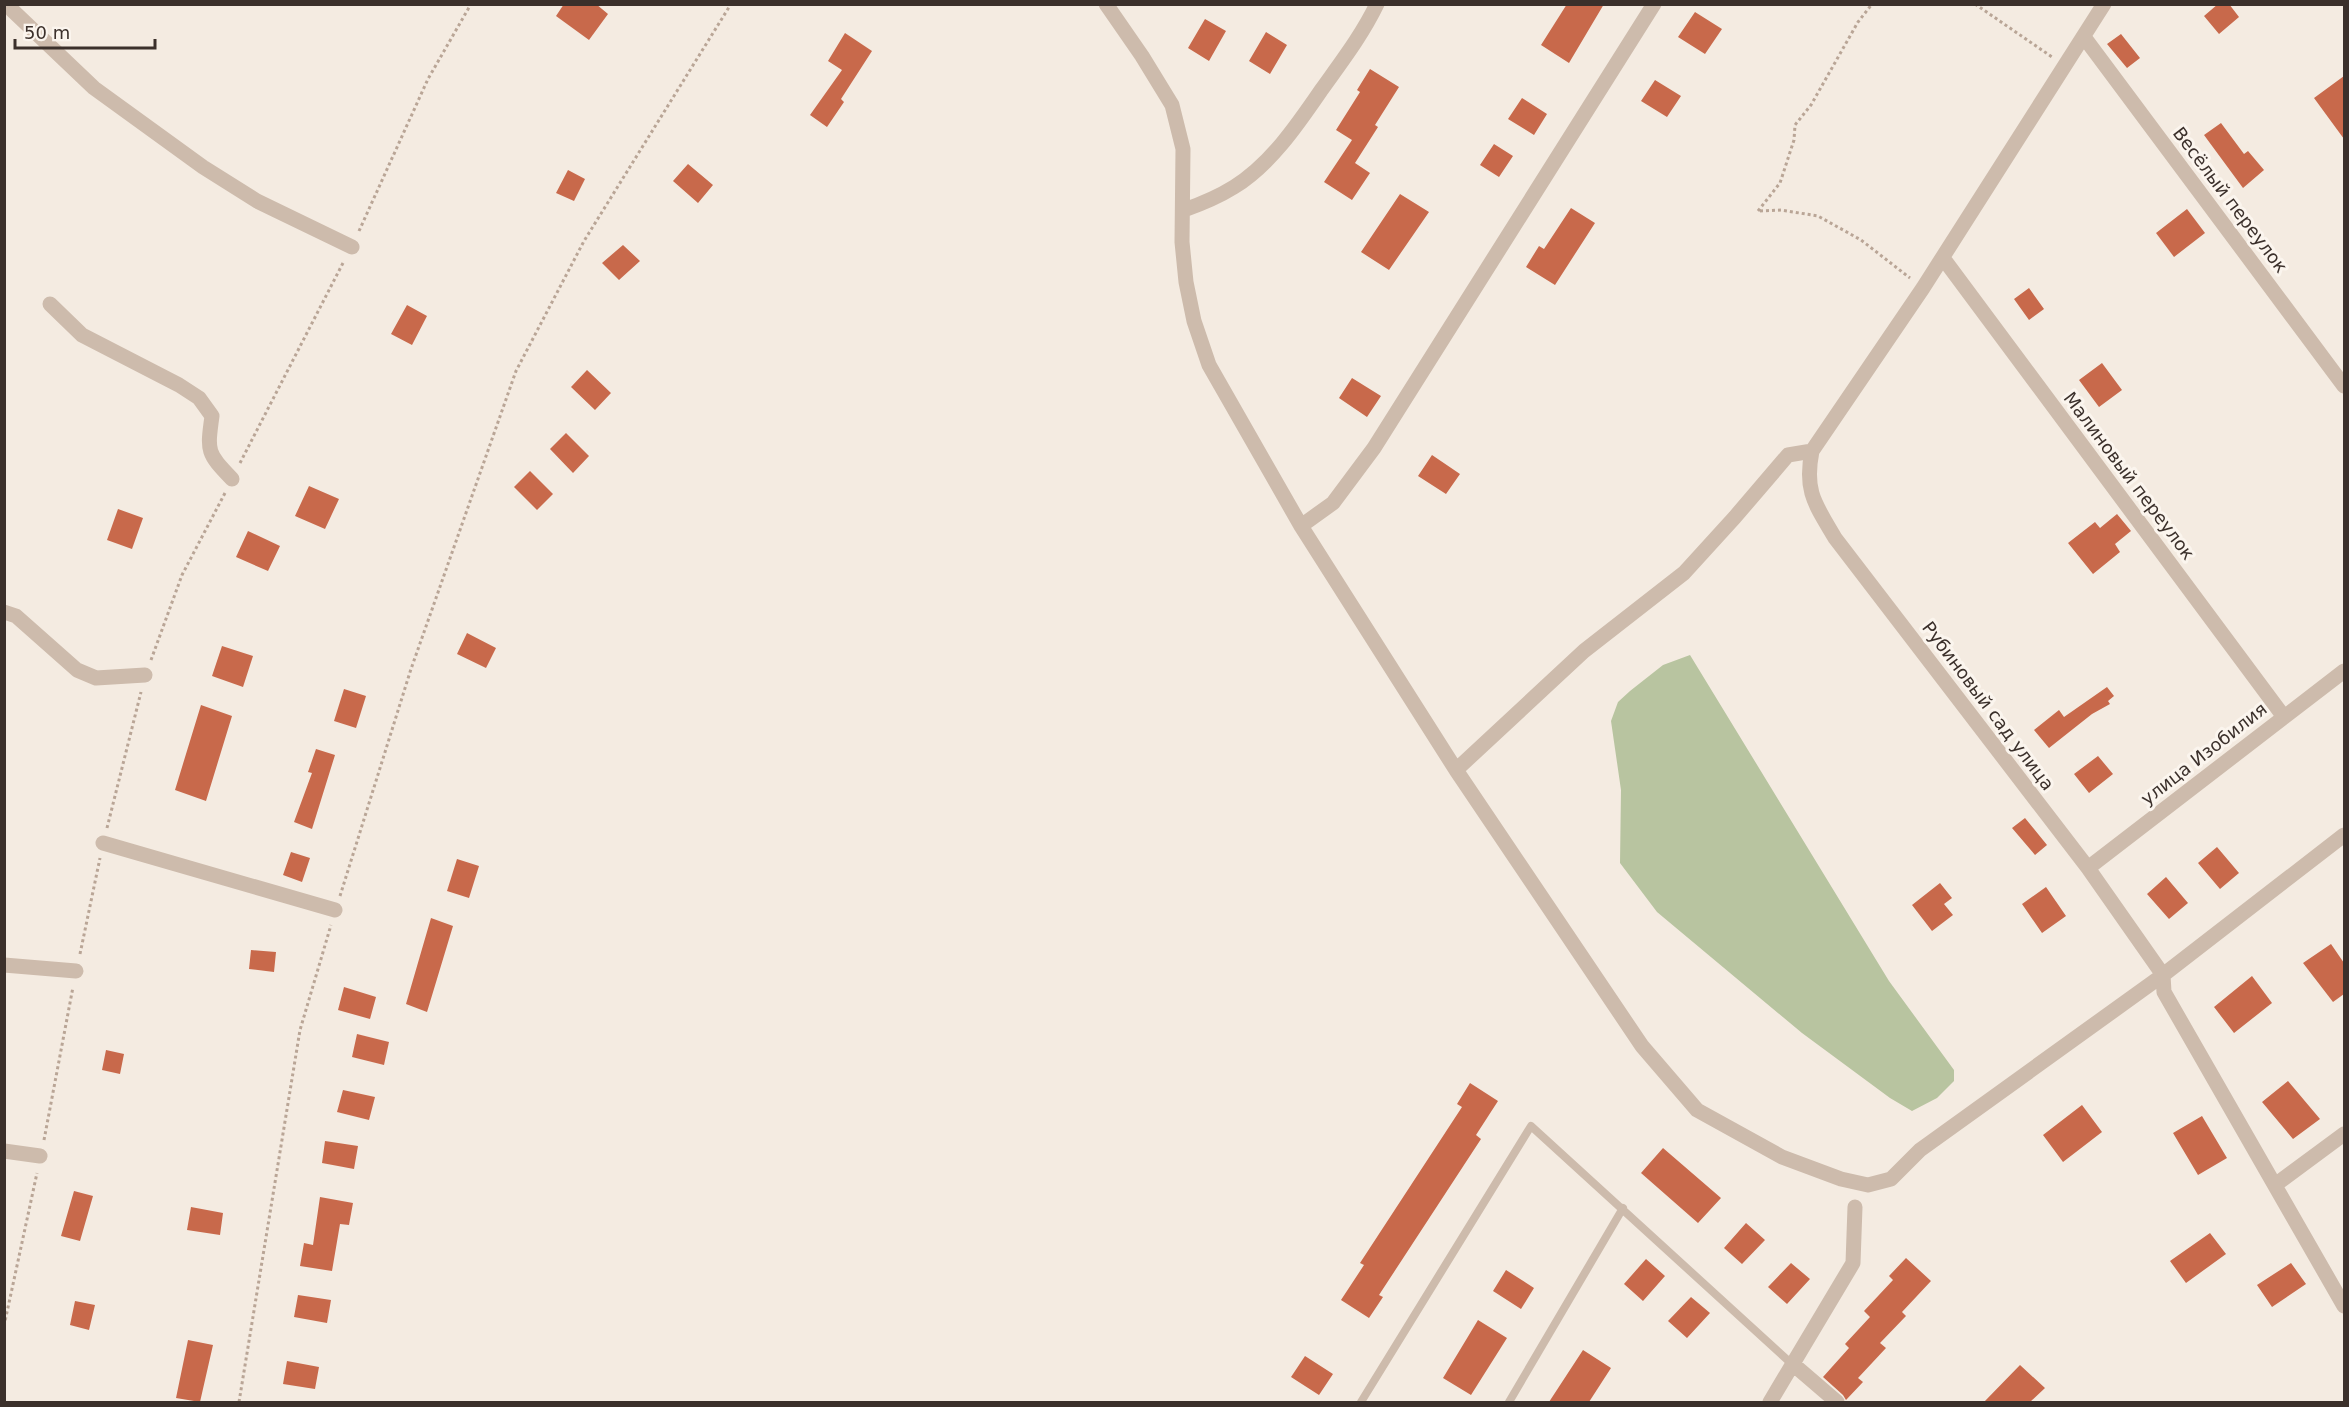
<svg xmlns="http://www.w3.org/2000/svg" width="2349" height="1407" viewBox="0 0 2349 1407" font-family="'DejaVu Sans',sans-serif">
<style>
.green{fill:#b8c4a0}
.building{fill:#c8694b}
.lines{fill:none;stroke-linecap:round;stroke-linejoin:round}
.path{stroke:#b9a596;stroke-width:3;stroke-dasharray:3 3;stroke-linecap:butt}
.service{stroke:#cdbbac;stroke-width:8}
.minor{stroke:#cdbbac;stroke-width:15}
.labels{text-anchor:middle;stroke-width:6;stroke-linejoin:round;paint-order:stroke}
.street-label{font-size:18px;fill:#3b302b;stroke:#fbf5ee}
</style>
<rect width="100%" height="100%" fill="#f4ebe1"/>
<path class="green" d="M1690 655 1889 981 1954 1070V1081L1937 1098 1912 1111 1890 1098 1802 1033 1657 912 1620 863 1621 790 1611 721 1618 702 1630 691 1663 665Z"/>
<path class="building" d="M564 4H596L608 14 589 40 556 16Z
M1567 4H1604L1569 63 1541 45Z
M2218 4H2229L2239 17 2219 34 2204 16Z
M1695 12 1722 29 1705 54 1678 37Z
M1205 19 1226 31 1209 61 1188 48Z
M1266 32 1287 45 1270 74 1249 61Z
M845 33 872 51 841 99 844 102 827 127 810 115 842 70 828 61Z
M2121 34 2140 58 2127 68 2107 44Z
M1370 69 1399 87 1375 125 1378 127 1355 163 1370 173 1352 200 1324 182 1352 140 1336 130 1360 92 1357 90Z
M2344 76V139L2314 98Z
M1655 80 1681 96 1667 117 1641 101Z
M1522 98 1547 114 1534 135 1508 119Z
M2221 123 2244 154 2248 151 2264 170 2243 188 2204 135Z
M1494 144 1513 156 1499 177 1480 165Z
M688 164 713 185 698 203 673 181Z
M568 170 585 179 574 201 556 193Z
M1400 194 1429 212 1389 270 1361 252Z
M1571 208 1595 223 1555 285 1526 267 1539 246 1544 249Z
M2187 209 2205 233 2174 257 2156 233Z
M623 245 640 261 619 280 602 263Z
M2029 288 2044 309 2029 320 2014 299Z
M407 305 427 316 412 345 391 334Z
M2102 363 2122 390 2099 407 2079 380Z
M587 370 611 393 595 410 571 387Z
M1352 378 1381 396 1367 417 1339 398Z
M566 433 589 456 573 473 550 449Z
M1432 455 1460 474 1446 494 1418 476Z
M530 471 553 494 537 510 514 487Z
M309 486 339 499 325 529 295 516Z
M118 509 143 518 132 549 107 540Z
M2117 514 2131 531 2115 544 2120 552 2093 574 2068 543 2095 522 2100 528Z
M248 531 280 546 268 571 236 557Z
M467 633 496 648 486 668 457 654Z
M222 646 253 656 243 687 212 676Z
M2107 687 2114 696 2108 701 2110 704 2092 714 2049 748 2034 730 2059 710 2064 717Z
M344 689 366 696 356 728 334 721Z
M201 705 232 716 206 801 175 790Z
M316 749 335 755 312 829 294 822 312 773 308 772Z
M2098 756 2113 774 2089 793 2074 774Z
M2025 818 2047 845 2035 855 2012 828Z
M2217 847 2239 873 2220 889 2198 863Z
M291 852 310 858 302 882 283 875Z
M457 859 479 866 469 898 447 891Z
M2166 877 2188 903 2169 919 2147 894Z
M1940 883 1952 898 1944 904 1953 915 1932 931 1912 905Z
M2046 887 2066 916 2042 933 2022 904Z
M431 918 453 926 427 1012 406 1004Z
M2331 944 2344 963V994L2333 1002 2303 963Z
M251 950 276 952 274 972 249 969Z
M2252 976 2272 1003 2234 1033 2214 1007Z
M344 987 376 997 370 1019 338 1010Z
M357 1034 389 1042 384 1065 352 1057Z
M106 1050 124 1054 120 1074 102 1070Z
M2288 1081 2320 1119 2293 1139 2262 1102Z
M1470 1083 1498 1101 1476 1135 1481 1139 1379 1295 1383 1297 1369 1318 1341 1300 1364 1265 1360 1263 1462 1107 1457 1104Z
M343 1090 375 1097 369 1120 337 1112Z
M2082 1105 2102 1132 2063 1162 2043 1135Z
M2202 1116 2227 1158 2198 1175 2173 1133Z
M325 1141 358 1146 354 1169 322 1163Z
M1663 1148 1721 1198 1698 1223 1641 1173Z
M74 1191 93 1196 80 1241 61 1236Z
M320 1197 353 1203 349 1225 340 1224 332 1271 300 1266 304 1243 313 1245Z
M191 1207 223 1213 220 1235 187 1230Z
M1746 1223 1765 1240 1742 1264 1724 1248Z
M2210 1233 2226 1254 2186 1283 2170 1261Z
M1906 1258 1931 1281 1902 1312 1906 1316 1880 1343 1886 1348 1858 1378 1863 1382 1846 1400 1843 1395 1823 1377 1849 1348 1845 1344 1870 1317 1864 1311 1893 1280 1889 1276Z
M1646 1259 1665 1276 1643 1301 1624 1284Z
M1791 1263 1810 1279 1787 1304 1768 1287Z
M2291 1263 2306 1284 2272 1307 2257 1285Z
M1506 1270 1534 1288 1521 1309 1493 1291Z
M298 1295 331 1300 327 1323 294 1317Z
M1691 1297 1710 1313 1687 1338 1668 1321Z
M75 1301 95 1305 89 1330 70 1325Z
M1478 1320 1507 1338 1471 1395 1443 1378Z
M188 1340 213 1345 200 1402 176 1398Z
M1583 1350 1611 1368 1589 1402H1549Z
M1305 1356 1333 1374 1319 1395 1291 1377Z
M287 1361 319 1367 315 1389 283 1384Z
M2020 1365 2045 1388 2030 1402H1984Z"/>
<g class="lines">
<path class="path" d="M1975 4 2052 57
M1758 211 1780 183 1794 140 1795 125 1811 105 1858 22 1872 4
M1760 211 1781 210 1818 216 1861 240 1910 278
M359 231 428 79 471 4
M240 463 344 261
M151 660 182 575 225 493
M107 828 141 692
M340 896 411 669 516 371 584 241 731 4
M80 954 100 858
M44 1140 73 987
M4 1326 37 1173
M239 1402 300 1030 331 925"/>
<path class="service" d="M1361 1402 1531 1126 1793 1365
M1509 1402 1623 1208"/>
<path class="minor" d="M1106 4 1142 56 1172 105 1183 149 1182 242 1186 282 1194 321 1209 365 1301 526 1456 770 1642 1046 1697 1110 1782 1157 1841 1179 1868 1185 1891 1179 1920 1150 2163 975 2344 835
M2104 4 1923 288 1812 451C1804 491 1815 504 1835 538L2088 868 2163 975 2164 992 2344 1306
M12 10 94 88 203 167 257 201 352 247
M2084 37 2344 386
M1184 210C1201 204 1218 197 1234 187 1271 164 1298 124 1322 89 1342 61 1362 35 1377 4
M1943 258 2284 717
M50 304 82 335 179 385 199 398 212 416C207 452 207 453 232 479
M1301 526 1333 503 1374 448 1654 4
M4 612 16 616 77 670 96 678 145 675
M1456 770 1584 651 1684 573 1735 517 1788 455 1812 451
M103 843 335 910
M2088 868 2344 671
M4 965 76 971
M4 1151 40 1156
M2275 1185 2344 1134
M1794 1365 1837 1402
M1770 1402 1853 1263 1855 1207"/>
</g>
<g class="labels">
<g class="street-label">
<text transform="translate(2230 200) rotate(53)" y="6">Весёлый переулок</text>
<text transform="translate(2129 476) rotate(53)" y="6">Малиновый переулок</text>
<text transform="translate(1988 706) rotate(53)" y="6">Рубиновый сад улица</text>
<text transform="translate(2204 754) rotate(-38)" y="6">улица Изобилия</text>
</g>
</g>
<rect width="2349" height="1407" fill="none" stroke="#3b302b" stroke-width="12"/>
<path d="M15 39v9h140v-9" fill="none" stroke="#3b302b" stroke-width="3"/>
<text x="24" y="39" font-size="18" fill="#3b302b" stroke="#fbf5ee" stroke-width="4.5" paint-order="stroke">50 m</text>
</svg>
